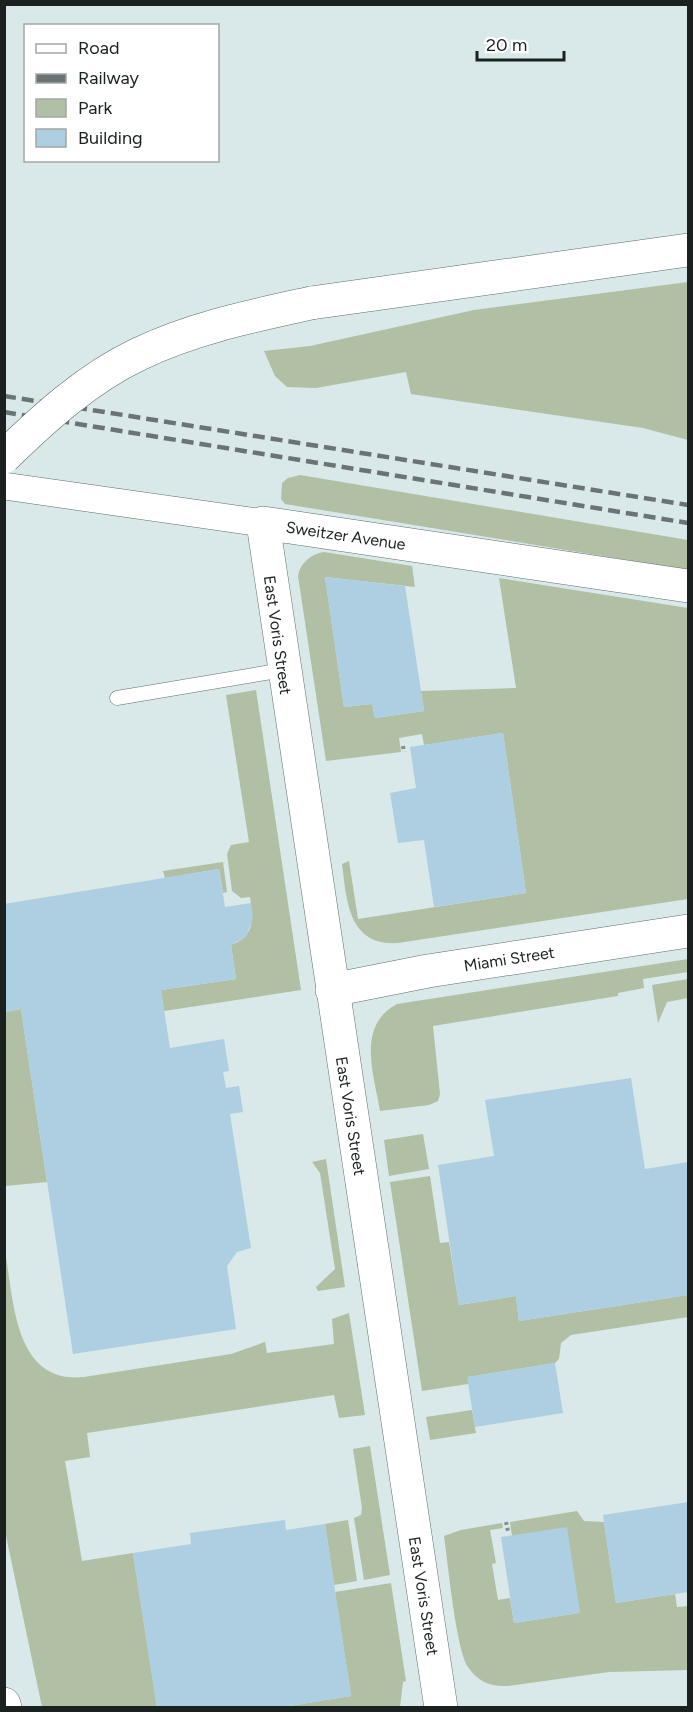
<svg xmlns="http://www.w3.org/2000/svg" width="693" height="1712" viewBox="0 0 693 1712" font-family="Figtree,sans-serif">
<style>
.green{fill:#b1bfa5}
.building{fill:#aecfe2}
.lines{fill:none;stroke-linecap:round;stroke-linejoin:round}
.lane-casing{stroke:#606d6e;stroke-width:15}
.street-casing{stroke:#606d6e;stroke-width:28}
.secondary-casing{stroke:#606d6e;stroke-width:34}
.highway-casing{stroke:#606d6e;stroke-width:34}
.path{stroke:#838e8e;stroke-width:4;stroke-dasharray:3 3;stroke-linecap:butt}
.lane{stroke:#fff;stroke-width:14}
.street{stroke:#fff;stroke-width:27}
.secondary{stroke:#fff;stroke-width:33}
.highway{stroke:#fff;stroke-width:33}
.rail{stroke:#6b7475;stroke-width:4.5;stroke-dasharray:12 6;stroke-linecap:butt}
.highway-bridge-casing{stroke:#606d6e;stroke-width:34;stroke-linecap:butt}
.highway-bridge{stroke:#fff;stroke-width:33}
.labels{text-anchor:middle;stroke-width:6;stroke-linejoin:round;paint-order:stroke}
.street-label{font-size:16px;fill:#1b2021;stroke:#fff}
</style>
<rect width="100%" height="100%" fill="#d9e8e8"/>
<path class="green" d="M688 282V440L643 428 411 394 406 372 316 388 287 387 275 376 264 351 310 346 474 310Z
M300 475 688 540V570L285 504 281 499 282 483 288 478Z
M324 552 412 566 415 587 325 577 344 707 372 704 375 718 424 711 421 691 516 688 499 578 688 608V899L398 943C348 946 347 901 342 864L349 861 358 919 526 893 503 733 424 745 422 734 399 738 401 752 326 761 298 576C300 563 311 554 324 552Z
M256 690 301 990 164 1011 161 990 236 979 231 945C255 937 253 919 250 897L241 898 232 891 227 854 231 845 249 842 226 695Z
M223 862 227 892 223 893 219 869 165 878 163 871Z
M688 959V972L643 979 644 988 618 993V996L433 1026 440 1094 438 1101 429 1105 380 1111C374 1074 356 1026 397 1004Z
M688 979V998L667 1002 658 1023 652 985Z
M21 1009 47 1182 5 1186V1012Z
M423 1134 429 1169 389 1176 384 1140Z
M326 1159 345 1287 318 1291 316 1287 335 1269 320 1173 312 1162Z
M430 1176 440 1243 449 1242 459 1305 516 1296 519 1321 688 1295V1317L571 1335 561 1343 559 1359 555 1363 468 1377V1384L422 1391 390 1182Z
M4 1246C14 1295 12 1385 84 1377L231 1354 265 1342 267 1353 334 1344 332 1319 349 1313 365 1415 339 1418 334 1395 87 1433 90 1457 65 1461 82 1561 133 1553 157 1707H42L5 1531Z
M472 1410 476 1433 430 1440 426 1417Z
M370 1446 390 1575 364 1580 354 1518 361 1515 362 1508 353 1449Z
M577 1511 584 1521 604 1522 616 1603 675 1594 677 1607 688 1606V1670L609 1672 508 1686C491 1687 478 1682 468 1667 456 1649 448 1563 444 1536L461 1530 502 1523 503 1528 490 1530 496 1563 492 1564 498 1600 510 1598 514 1623 579 1613 512 1536 510 1522Z
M348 1520 357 1581 334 1585 325 1524Z
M391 1583 406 1681 403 1682 400 1707 277 1708 351 1696 335 1592Z"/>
<path class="building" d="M325 577 405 586 424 711 375 718 372 704 344 707Z
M503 733 526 893 434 907 424 840 398 843 390 793 416 788 410 747Z
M219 869 225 907 251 903 253 918 246 937 231 945 236 979 161 990 170 1048 224 1039 229 1071 223 1072 226 1088 239 1086 243 1112 230 1114 251 1248 237 1252 227 1266 236 1329 73 1354 21 1009 4 1012V904Z
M631 1078 645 1169 688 1162V1295L519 1321 516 1296 459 1305 438 1165 494 1156 485 1100Z
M555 1363 563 1413 475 1427 467 1377Z
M688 1502V1592L616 1603 603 1515Z
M285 1520 286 1530 325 1524 351 1696 277 1708H157L133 1553 191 1544 190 1533Z
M567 1527 580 1613 514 1623 501 1537Z"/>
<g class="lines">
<g class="lane-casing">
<path id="lane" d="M117 698 283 670"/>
</g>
<g class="street-casing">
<path id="street" d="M4 486 263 523"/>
</g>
<g class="secondary-casing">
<g id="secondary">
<path id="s1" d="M332 990 428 971 688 931"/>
<path id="s2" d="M441 1708 263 523 688 586"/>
</g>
</g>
<g class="highway-casing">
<path id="highway" d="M311 303 688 250
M4 1704 5 1708"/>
</g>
<path class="path" d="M403 746 404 752
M506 1522 508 1531
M687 1601H688"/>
<use href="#lane" class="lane"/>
<use href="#street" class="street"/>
<use href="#secondary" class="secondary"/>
<use href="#highway" class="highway"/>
<path class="rail" d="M4 396 688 505
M4 412 688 523"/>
<g class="highway-bridge-casing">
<path id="highway-bridge" d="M4 457C44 418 88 378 139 354 193 328 252 316 311 303"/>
</g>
<use href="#highway-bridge" class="highway-bridge"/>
</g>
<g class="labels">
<g class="street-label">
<text dy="6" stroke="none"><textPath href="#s2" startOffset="1282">Sweitzer Avenue</textPath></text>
<text transform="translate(278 635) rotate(82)" y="6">East Voris Street</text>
<text dy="6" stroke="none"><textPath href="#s1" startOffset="180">Miami Street</textPath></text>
<text transform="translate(351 1116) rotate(81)" y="6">East Voris Street</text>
<text transform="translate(424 1596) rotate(81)" y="6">East Voris Street</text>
</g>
</g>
<rect width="693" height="1712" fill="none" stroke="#1b2021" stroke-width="12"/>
<rect x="24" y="24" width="195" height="138" fill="#ffffff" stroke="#a4a6a6" stroke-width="1.5"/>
<rect x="36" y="44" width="30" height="9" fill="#ffffff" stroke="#a4a6a6" stroke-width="1.5"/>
<text x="78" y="54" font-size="18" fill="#1b2021">Road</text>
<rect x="36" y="74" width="30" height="9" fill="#6b7475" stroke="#a4a6a6" stroke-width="1.5"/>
<text x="78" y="84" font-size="18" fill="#1b2021">Railway</text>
<rect x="36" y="99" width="30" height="18" fill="#b1bfa5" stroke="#a4a6a6" stroke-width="1.5"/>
<text x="78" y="114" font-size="18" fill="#1b2021">Park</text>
<rect x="36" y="129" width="30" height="18" fill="#aecfe2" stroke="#a4a6a6" stroke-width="1.5"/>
<text x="78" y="144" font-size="18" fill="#1b2021">Building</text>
<path d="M477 51v9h87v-9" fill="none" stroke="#1b2021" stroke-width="3"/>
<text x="486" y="51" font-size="18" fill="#1b2021" stroke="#ffffff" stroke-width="4.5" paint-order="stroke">20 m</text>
</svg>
